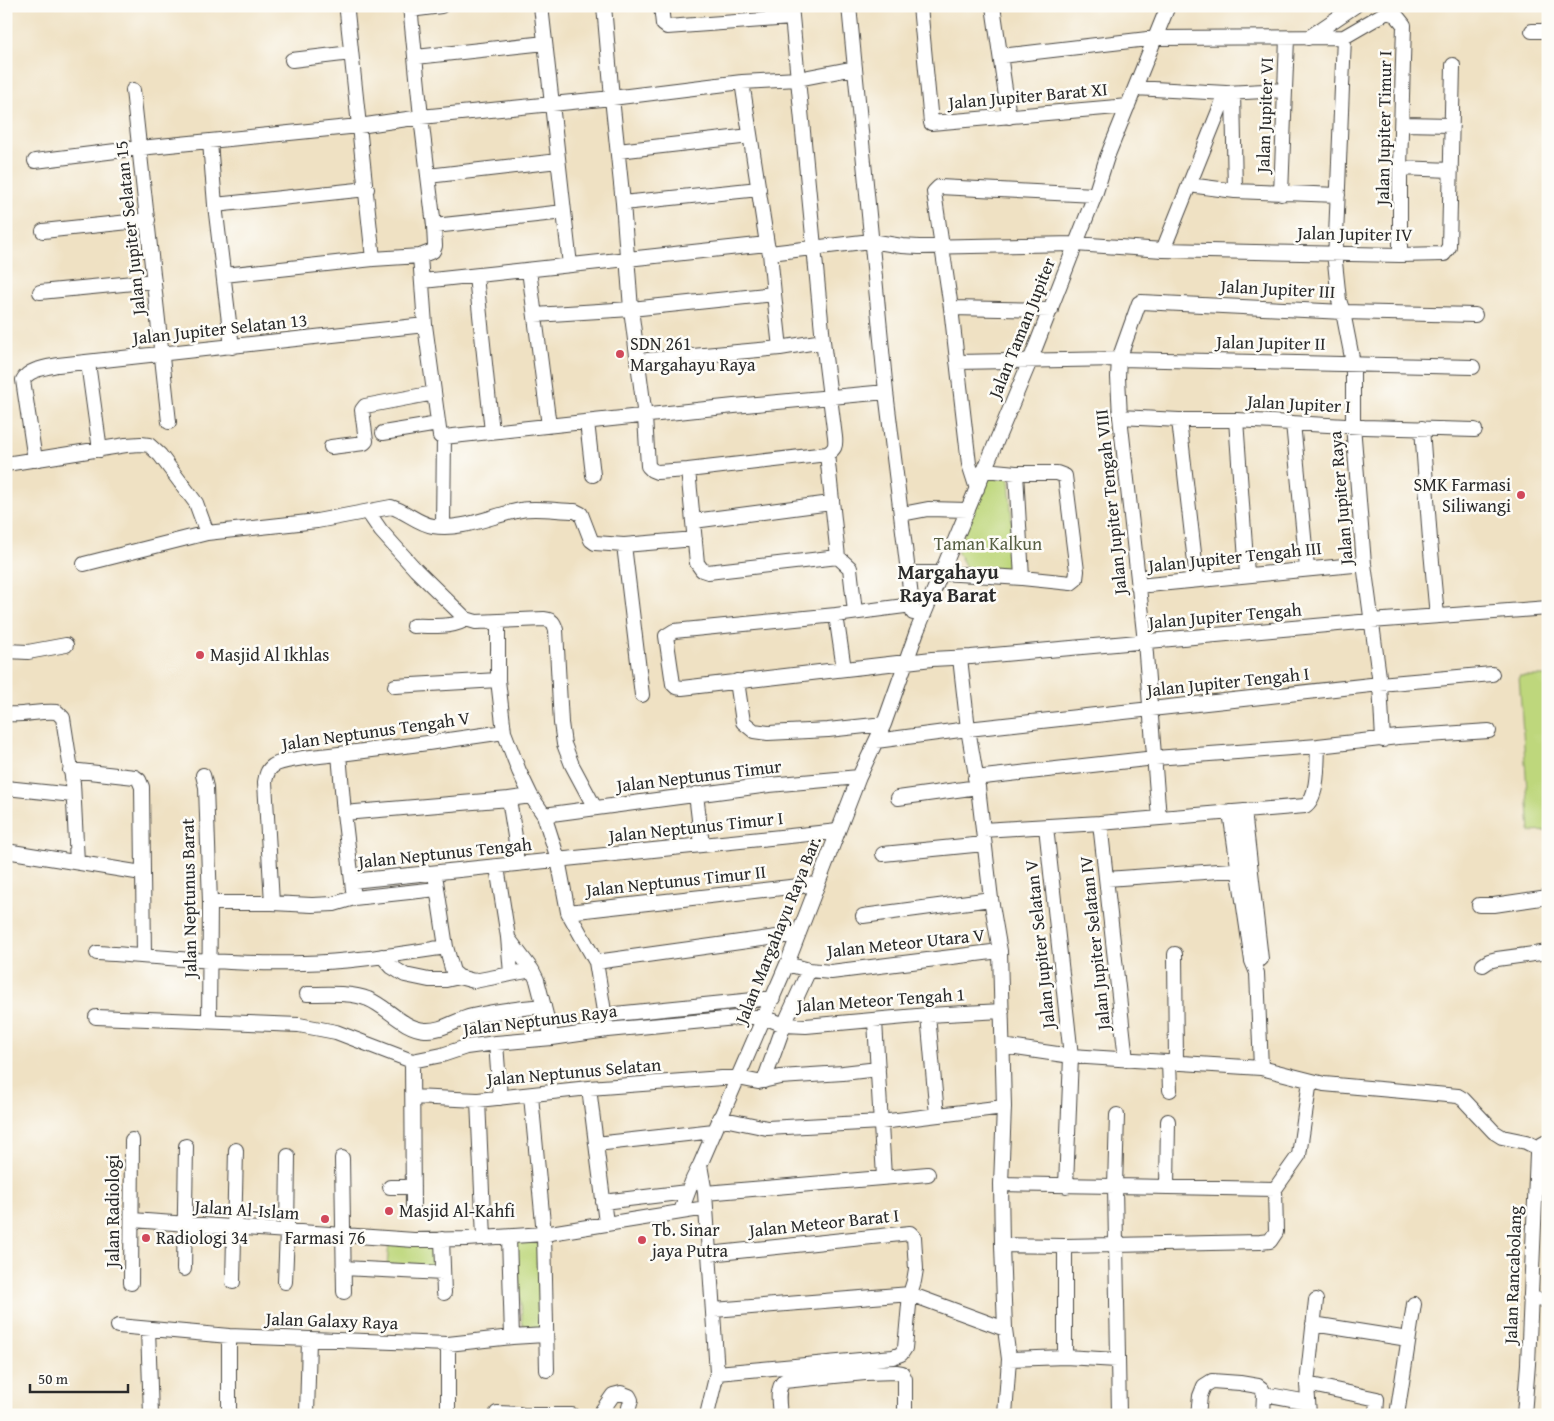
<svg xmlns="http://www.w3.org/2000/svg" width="1554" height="1421" viewBox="0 0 1554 1421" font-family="'Gentium Book Plus',serif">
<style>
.green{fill:#bed77c;stroke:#748154}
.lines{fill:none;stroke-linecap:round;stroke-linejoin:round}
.minor-casing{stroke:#484642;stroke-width:16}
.minor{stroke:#fff;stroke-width:14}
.poi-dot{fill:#d1495b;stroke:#fdfcf7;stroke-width:2}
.labels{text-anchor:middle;stroke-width:5;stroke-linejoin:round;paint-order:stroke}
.street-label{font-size:18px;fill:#2b2b2b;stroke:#fdfcf7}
.poi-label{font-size:18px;fill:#2b2b2b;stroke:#fdfcf7;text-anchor:start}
.park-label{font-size:18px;fill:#575f43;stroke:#fdfcf7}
.quarter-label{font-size:20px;font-weight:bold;fill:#2b2b2b;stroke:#fdfcf7}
</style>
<rect width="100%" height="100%" fill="#fdfcf7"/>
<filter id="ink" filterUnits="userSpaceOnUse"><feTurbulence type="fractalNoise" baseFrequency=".02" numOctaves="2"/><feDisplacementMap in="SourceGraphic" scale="10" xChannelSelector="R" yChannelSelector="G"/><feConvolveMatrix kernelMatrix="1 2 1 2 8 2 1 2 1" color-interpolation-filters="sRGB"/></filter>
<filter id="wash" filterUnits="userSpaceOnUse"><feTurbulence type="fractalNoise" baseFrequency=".0096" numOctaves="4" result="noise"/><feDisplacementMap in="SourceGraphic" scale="20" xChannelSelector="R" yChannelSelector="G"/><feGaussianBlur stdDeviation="1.12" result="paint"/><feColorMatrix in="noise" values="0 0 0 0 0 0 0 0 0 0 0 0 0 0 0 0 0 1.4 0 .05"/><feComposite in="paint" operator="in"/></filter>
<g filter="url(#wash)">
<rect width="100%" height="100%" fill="#efe1c3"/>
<path class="green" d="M987 476 1009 478 1015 569H967L957 551Z
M1519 676H1548V831L1530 832Z
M515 1240H538L542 1330 523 1329Z
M389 1243 438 1245 435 1270 387 1266Z"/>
</g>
<g filter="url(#ink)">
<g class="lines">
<g class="minor-casing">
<path id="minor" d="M541 6 570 265
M604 6 612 98 623 203 631 309 645 417 648 466 652 470 657 472 688 470 697 563 702 570 708 572 838 557 850 568 855 612
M661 6 663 24 667 27 792 18
M791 6 823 341 835 437C836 446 835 449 827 454L838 557
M849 6 886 392 913 613
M920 6 931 123 1128 106
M993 6 1009 117
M410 10 441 6
M347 12 373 259
M1387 12 1396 15 1404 25 1400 168V255
M1532 31H1548
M1344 37 1335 262 1339 300 1343 312 1353 363V425L1364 564 1380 684 1383 740
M1308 38 1355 6
M1001 56 1156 38 1344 37 1387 12
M416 57 545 43
M292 60 351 53
M1135 88 1226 93 1285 90
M133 90 169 422
M1233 93 1235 191
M1403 124 1452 125
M210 142 215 205 232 347
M618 151 750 136
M35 161 140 148 359 126 421 117 612 98 742 82 798 79 855 68
M1400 168 1451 170
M428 176 558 161
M1189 185 1235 191 1338 195
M1281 194 1287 38
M623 203 759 189
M215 205 367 189
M434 226 564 212
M43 231 148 220
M1163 250 1226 93
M770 253 871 241 902 246 919 247 1075 244 1163 250 1400 255 1444 254 1449 247 1453 65
M420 256 425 325 439 429 440 436 444 437 734 406 886 392
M529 270 549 426
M224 275 373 259 420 256 433 251 435 246 434 226 421 117 410 6
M476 276 492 432
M423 281 767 244
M40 292 154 281
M774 294 780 348
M951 308 1051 310
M535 315 631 309 774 294 770 253 767 244 742 82
M637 361 780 348 823 341
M957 362 1119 359 1473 367
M88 363 100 450
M1120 417 1179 420H1236L1364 427 1475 430
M1179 420 1197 580
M1236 420 1247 574
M587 422 593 475
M1293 423 1307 568
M1422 428 1430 540 1437 616
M383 433 438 424
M331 447 364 443 366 441 362 410 365 406 434 393
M35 460 23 380C28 369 48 367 58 365L425 325
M6 464 126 445 141 444 149 445 160 455 196 503 207 533
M688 470 827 454
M984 470 1016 473H1057L1065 476 1077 571 1076 579 1071 583 1022 578
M977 489 969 464 951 308 934 192 939 187 1095 195
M368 512 381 531 416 570 466 619 476 622 544 619C553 620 554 623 556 630L561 723 564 744 572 765 595 808
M902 514 928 509 968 510
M694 521 831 503
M443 526 444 437
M84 564 207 533 317 521 391 507C406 511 418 524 433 526 462 531 493 515 521 510 536 507 559 511 575 511L581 514 591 540 595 543 624 545
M909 573H942L1022 578 1016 473
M1138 586 1364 564
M912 605 836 615 674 631 666 636 673 684 676 687 682 688 932 659 971 657 1371 621 1548 608
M836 615 844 669
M498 622V680L504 732 519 771 531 796 544 815 558 859 568 912 596 962 607 1030
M413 626C429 625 453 629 466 619
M6 651 28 652 66 645
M960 658 968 729 978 787 991 899 1000 951 1004 1107 1001 1184 1002 1245 1005 1329 1009 1359 1005 1415
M737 681 743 722 754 731 768 733 828 730 884 724
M395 686 498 680
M642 695 624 545 695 539
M6 714C24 716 41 710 57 712L63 718 73 783 77 862
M876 741 968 729 1380 684 1492 674
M339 754 344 813 353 890
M70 770 135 777 139 780 142 787 144 955
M203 775 206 787 210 903 209 1021
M975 778 1155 758 1318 746 1398 737 1489 731
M6 788 73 795
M696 794 702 845
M898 798 978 787
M1244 811 1261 959
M1230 812 1252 961 1257 973 1261 1068
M344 813 509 799
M544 815 769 785 859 777
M1159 818 1145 642 1120 417 1118 377 1119 359 1139 303 1141 302 1343 312 1475 315
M1100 823 1126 1060
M1046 827 1071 1056 1066 1186
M983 830 1100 823 1305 806C1319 797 1317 762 1318 746
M6 851 142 873
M883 854 984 844
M516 864V843L509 799 531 796
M497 867 508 937 511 974
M1107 879 1246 869
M352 881C514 864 676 848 838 831
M436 881 446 947 453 972 459 977
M210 903H272L312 905 334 904 354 898 437 889
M272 903 265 782C266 776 267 770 273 766 283 758 333 755 348 753 400 747 452 740 504 732
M1479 905H1494L1548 897
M568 912 817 884
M863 916 991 899
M508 938 532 970
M97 953C166 957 234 965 303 963 351 962 399 954 446 947
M1175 954 1176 1063
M382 956 392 967 405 975 429 980H446L459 977 474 981 532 970 537 980 552 1038
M596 962 798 934
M787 964 809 970 831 972 1000 951
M1483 965 1489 961 1497 959 1548 952
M307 994C325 994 352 992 368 999 388 1007 402 1028 425 1030 443 1031 455 1020 472 1016 496 1011 520 1008 544 1006
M605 1015 773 998
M928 1015 937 1115
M96 1017 299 1025 336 1032 412 1061 442 1055 466 1047 496 1043 552 1038 607 1030 747 1017H764L784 1025 806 1026 928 1015 1002 1011
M875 1021 884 1177
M496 1043 500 1098
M1002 1046 1071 1056 1261 1068 1324 1084 1458 1096 1463 1099 1494 1132 1502 1137 1526 1142 1540 1149
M412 1061 413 1210
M1169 1062 1170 1090
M764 1081 784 1025 809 970
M589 1088 606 1223
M531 1096 544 1234 547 1370
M413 1097 478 1100 589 1088 722 1078H738L758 1082 780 1077 843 1073 878 1069
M478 1100 484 1238
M1117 1115 1115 1186 1275 1189
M719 1118 767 1128 881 1122 1004 1107
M596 1144 714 1131
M342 1158 344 1292
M700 1165 705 1193 717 1373 707 1415
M1001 1184 1115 1186 1119 1415
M390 1187H413
M1167 1187 1168 1121
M705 1193 928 1174
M603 1202 687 1192
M681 1211 693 1179 700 1165 787 964 859 777 884 724 917 631 1030 361 1095 195 1107 157 1168 6
M132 1220 414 1240 466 1239 544 1234 706 1208
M509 1237 512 1337
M442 1239 444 1293
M1002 1245 1065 1246 1260 1242 1270 1241 1276 1232 1275 1189 1299 1155 1310 1081
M709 1254 910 1233 914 1237 916 1269 914 1281 910 1294 905 1348 901 1354 893 1357 717 1373
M343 1268 443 1273
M184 1269 186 1146
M233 1282 236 1150
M285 1282 287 1232 288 1156
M131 1283 132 1140
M1530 1299 1548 1300
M714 1310 910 1294 1005 1329
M1313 1324 1408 1339
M118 1326 229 1336 448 1344 512 1337 545 1335
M148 1329 151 1415
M448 1344V1415
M1065 1357V1246
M1009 1359 1065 1357 1117 1360
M1307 1384 1377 1399 1376 1415
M1264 1394 1308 1402
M497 1413 520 1414
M229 1415V1336
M307 1415 309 1339
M520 1415H572
M599 1415 613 1395 621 1393 629 1396 631 1400 627 1415
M780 1415C779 1404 776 1389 784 1381L865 1373 896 1372 902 1373 905 1379V1415
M1198 1415 1200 1396 1204 1386 1212 1381 1240 1383 1258 1386 1262 1389 1264 1394
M1263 1415 1264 1394
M1309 1415 1307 1384 1316 1300
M1397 1415 1414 1304
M1524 1415 1528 1364 1537 1154 1541 1145 1548 1141"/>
</g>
<use href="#minor" class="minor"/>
</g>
</g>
<g class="poi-dot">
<circle cx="620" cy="354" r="5"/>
<circle cx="1521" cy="495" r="5"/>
<circle cx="200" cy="655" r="5"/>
<circle cx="389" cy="1211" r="5"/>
<circle cx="325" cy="1219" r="5"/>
<circle cx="146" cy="1238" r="5"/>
<circle cx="642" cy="1240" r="5"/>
</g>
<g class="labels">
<g class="street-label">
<text transform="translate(1028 96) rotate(-5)" y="6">Jalan Jupiter Barat XI</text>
<text transform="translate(1265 115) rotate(-88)" y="6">Jalan Jupiter VI</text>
<text transform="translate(1384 128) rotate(-89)" y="6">Jalan Jupiter Timur I</text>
<text transform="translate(130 228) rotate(-96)" y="6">Jalan Jupiter Selatan 15</text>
<text transform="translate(1355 234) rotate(1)" y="6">Jalan Jupiter IV</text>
<text transform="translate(1278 289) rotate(3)" y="6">Jalan Jupiter III</text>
<text transform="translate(1022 328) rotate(-68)" y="6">Jalan Taman Jupiter</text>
<text transform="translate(220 329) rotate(-6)" y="6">Jalan Jupiter Selatan 13</text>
<text transform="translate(1271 343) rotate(1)" y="6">Jalan Jupiter II</text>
<text transform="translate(1299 404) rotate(3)" y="6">Jalan Jupiter I</text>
<text transform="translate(1341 498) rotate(-95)" y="6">Jalan Jupiter Raya</text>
<text transform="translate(1111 502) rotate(-96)" y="6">Jalan Jupiter Tengah VIII</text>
<text transform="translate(1235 557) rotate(-6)" y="6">Jalan Jupiter Tengah III</text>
<text transform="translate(1225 616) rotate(-5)" y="6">Jalan Jupiter Tengah</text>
<text transform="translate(1228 682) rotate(-6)" y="6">Jalan Jupiter Tengah I</text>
<text transform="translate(376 731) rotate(-8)" y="6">Jalan Neptunus Tengah V</text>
<text transform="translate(699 776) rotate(-7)" y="6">Jalan Neptunus Timur</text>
<text transform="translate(696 827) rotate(-6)" y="6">Jalan Neptunus Timur I</text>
<text transform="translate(445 853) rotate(-6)" y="6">Jalan Neptunus Tengah</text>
<text transform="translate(676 881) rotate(-6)" y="6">Jalan Neptunus Timur II</text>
<text transform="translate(189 898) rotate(-91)" y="6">Jalan Neptunus Barat</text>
<text transform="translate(778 930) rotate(-68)" y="6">Jalan Margahayu Raya Bar.</text>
<text transform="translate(906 943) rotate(-6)" y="6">Jalan Meteor Utara V</text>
<text transform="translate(1095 943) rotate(-96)" y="6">Jalan Jupiter Selatan IV</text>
<text transform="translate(1040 944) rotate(-96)" y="6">Jalan Jupiter Selatan V</text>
<text transform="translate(881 1000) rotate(-4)" y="6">Jalan Meteor Tengah 1</text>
<text transform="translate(540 1020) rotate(-7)" y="6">Jalan Neptunus Raya</text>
<text transform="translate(574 1072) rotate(-5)" y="6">Jalan Neptunus Selatan</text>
<text transform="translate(247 1210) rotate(4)" y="6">Jalan Al-Islam</text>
<text transform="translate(113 1211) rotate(-90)" y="6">Jalan Radiologi</text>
<text transform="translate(824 1223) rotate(-6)" y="6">Jalan Meteor Barat I</text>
<text transform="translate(1513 1275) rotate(-88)" y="6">Jalan Rancabolang</text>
<text transform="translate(332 1321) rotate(2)" y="6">Jalan Galaxy Raya</text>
</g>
<g class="poi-label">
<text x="630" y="350">SDN 261<tspan x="630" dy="21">Margahayu Raya</tspan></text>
<text x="1511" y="491" text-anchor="end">SMK Farmasi<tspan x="1511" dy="21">Siliwangi</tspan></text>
<text x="210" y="661">Masjid Al Ikhlas</text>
<text x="399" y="1217">Masjid Al-Kahfi</text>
<text x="652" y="1236">Tb. Sinar<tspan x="652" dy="21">jaya Putra</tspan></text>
<text x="156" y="1244">Radiologi 34</text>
<text x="325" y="1244" text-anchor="middle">Farmasi 76</text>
</g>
<g class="park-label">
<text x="988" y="550">Taman Kalkun</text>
</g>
<g class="quarter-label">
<text x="948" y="579">Margahayu<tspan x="948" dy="23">Raya Barat</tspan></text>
</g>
</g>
<rect width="1554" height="1421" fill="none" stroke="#fdfcf7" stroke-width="25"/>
<path d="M30 1384v8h98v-8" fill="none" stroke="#2b2b2b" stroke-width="2.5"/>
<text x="38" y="1384" font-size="15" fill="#2b2b2b" stroke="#fdfcf7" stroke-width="4" paint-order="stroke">50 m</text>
</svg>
